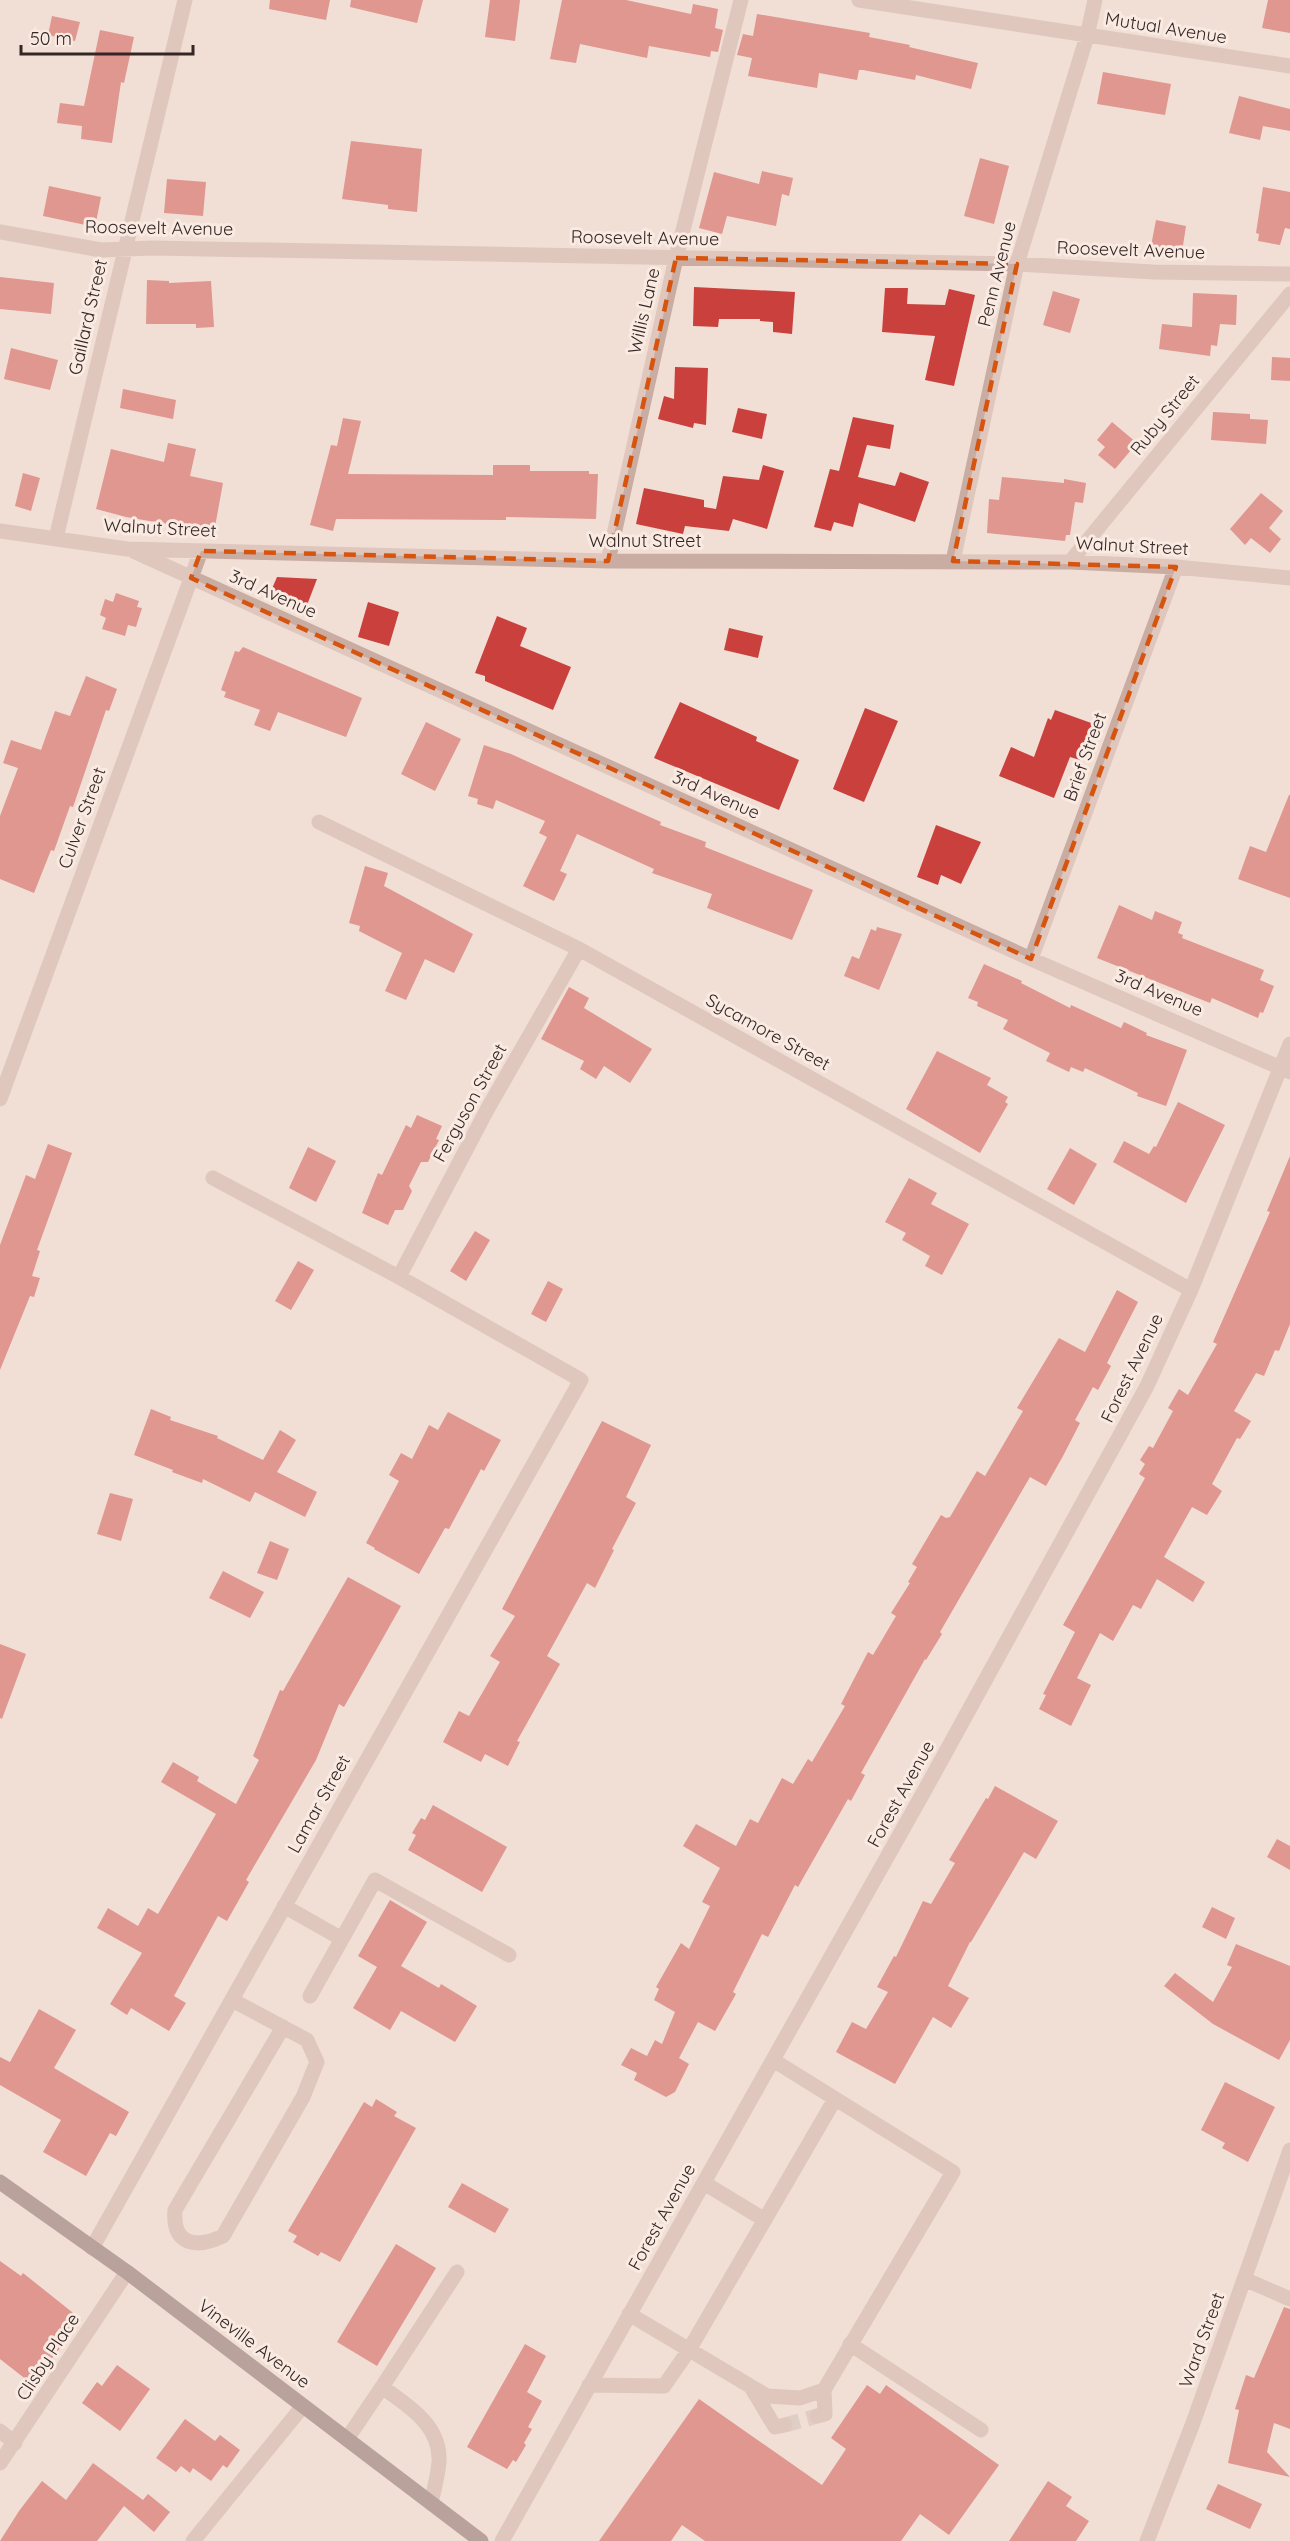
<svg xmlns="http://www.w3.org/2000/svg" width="1290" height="2541" viewBox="0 0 1290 2541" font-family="Quicksand,sans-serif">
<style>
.building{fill:#c9403c}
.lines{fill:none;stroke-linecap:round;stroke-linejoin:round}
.minor-tunnel{stroke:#cbbab3;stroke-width:15;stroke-dasharray:15 8;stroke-linecap:butt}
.minor{stroke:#c9aca2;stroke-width:15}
.major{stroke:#765955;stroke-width:15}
.marked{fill:none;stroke:#d6540e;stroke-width:4.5;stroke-dasharray:12 8;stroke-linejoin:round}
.labels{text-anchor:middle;stroke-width:6;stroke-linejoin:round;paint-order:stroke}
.street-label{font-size:18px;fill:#342625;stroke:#f9eae2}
</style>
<rect width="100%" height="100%" fill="#f1dfd6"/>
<path class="building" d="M270 0H330L326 20 269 9Z
M351 0H423L417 23 350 7Z
M490 0H520L515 41 485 37Z
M562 0H626L691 14 693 4 718 9 715 28 723 30 718 52 711 51 710 57 649 46 647 58 580 44 576 63 550 59Z
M1268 0H1290V33L1262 28Z
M757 14 870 33 869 37 910 45 909 47 978 63 971 89 916 75 915 80 863 70H859L857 80 819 73 817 88 748 76 752 58 737 55 743 34 753 36Z
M52 16 80 22 75 41 48 35Z
M100 30 134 37 124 83 121 82 112 143 81 139 82 126 57 123 60 103 84 106Z
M1103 72 1171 84 1165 115 1097 104Z
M1239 96 1290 109V131L1263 126 1260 140 1229 133Z
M351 141 422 149 417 212 388 209V205L342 199Z
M980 158 1009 166 994 224 964 216Z
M762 171 793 178 789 196 782 194 776 226 727 216 722 234 699 228 714 172 759 184Z
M167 179 206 182 203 216 164 213Z
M49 186 101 197 95 227 43 216Z
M1263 187 1290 192V229L1285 228 1280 245 1258 241 1259 234 1256 233Z
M1156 220 1186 226 1182 252 1151 246Z
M0 277 54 283 51 314 0 309Z
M147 280 169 281V283L211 281 214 327 196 328V324H146Z
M694 287 795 292 792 334 773 332V322L760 321V319H719L718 327 693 326Z
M885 288H908L907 304 945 305 949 289 975 295 954 386 925 380 935 336 882 332Z
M1053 291 1080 299 1070 333 1043 325Z
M1193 293 1237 295 1236 325 1220 324 1217 346 1211 345 1210 356 1159 349 1162 324 1192 327Z
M11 348 58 360 50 390 4 379Z
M1272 357 1290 358V381L1271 380Z
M675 367 708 368 706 425 694 423 693 428 658 419 664 396 674 399Z
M123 389 176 400 173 419 120 408Z
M738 408 767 414 762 439 732 432Z
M1213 412 1250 414V419L1268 420 1266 444 1211 440Z
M853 417 894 425 890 449 867 445 858 477 895 486 900 472 929 482 915 522 859 503 853 527 834 522 831 531 814 527 830 469 839 471Z
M343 418 361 421 348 474 493 475V465H530V471H589V474H598L596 519 506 517V520L336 519 333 531 310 525 331 445 337 446Z
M1112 422 1137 443 1115 469 1098 455 1105 447 1097 440Z
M168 443 196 449 190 476 223 483 214 532 126 517 96 509 111 449 164 462Z
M763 465 784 471 767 529 733 519 729 531 685 526 683 534 636 524 644 488 704 500V507L716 509 723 476 759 480Z
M23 473 40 478 31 511 15 506Z
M1002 477 1064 483V479L1086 483 1083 503 1075 502 1070 535H1066L1065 541 987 533 989 499 999 500Z
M1261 493 1283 511 1269 528 1281 539 1270 553 1251 538 1245 545 1230 529Z
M277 577 317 579 304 613 268 598Z
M116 593 139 601 137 607 142 608 136 627 128 625 125 636 102 629 106 618 100 615 105 599 113 602Z
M368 602 399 612 389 646 358 637Z
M497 616 527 628 520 646 571 667 553 710 485 681V676L475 673Z
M729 628 763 636 758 658 724 650Z
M243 647 362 698 346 737 278 712 270 731 254 725 260 710 224 697 226 692 221 690 235 651 239 652Z
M86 676 117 689 109 711 106 710 73 807 70 806 54 851 51 850 34 893 0 879V816L18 768 3 763 11 740 41 750 55 711 70 716Z
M680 702 757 737 756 741 799 760 779 810 654 758Z
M865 708 898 721 864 802 833 789Z
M1055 710 1094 724 1080 760 1070 757 1054 798 999 776 1011 747 1034 757 1048 718 1051 720Z
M426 722 461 739 435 791 401 774Z
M484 745 511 754 625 806 661 822 660 825 706 842 705 847 813 890 792 940 707 908 712 894 652 873 654 869 577 834 560 871 567 874 554 901 523 886 547 837 539 833 545 821 496 800 493 809 477 804 478 799 468 796Z
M1289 795H1290V898L1238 879 1250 846 1266 852Z
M936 825 981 842 961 884 941 875 938 885 917 877Z
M365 866 388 873 384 886 473 934 454 973 425 959 406 1000 385 991 402 953 359 931 360 926 349 923Z
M1119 905 1152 920 1155 911 1182 922 1178 933 1183 935 1182 938 1264 970 1260 980 1274 986 1263 1013 1260 1012 1258 1018 1212 998 1210 1003 1097 958Z
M877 927 902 934 879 990 844 976 852 956 859 959 871 929 876 931Z
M984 964 1022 981 1021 983 1070 1008 1071 1005 1121 1028 1124 1022 1147 1033 1146 1035 1187 1050 1166 1106 1137 1096 1138 1093 1085 1068 1083 1072 1071 1067 1069 1072 1046 1061 1050 1053 1003 1029 1008 1020 977 1006 978 1002 968 998Z
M569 987 589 998 584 1008 652 1049 630 1083 604 1066 596 1079 580 1069 584 1061 541 1039Z
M937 1051 991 1078 987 1085 1008 1097 1005 1102 1008 1104 980 1153 906 1109Z
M1178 1102 1225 1125 1186 1203 1113 1162 1124 1141 1149 1154 1154 1146 1156 1147Z
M417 1115 442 1126 436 1139 439 1140 428 1162H421L409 1186 412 1191 403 1210H395L388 1225 362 1213 378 1173 382 1175 406 1125 411 1128Z
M48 1144 72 1153 37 1250 40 1251 32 1276 40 1278 34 1297 30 1296 0 1370V1245L26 1175 35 1179Z
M308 1147 336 1161 316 1202 289 1188Z
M1070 1148 1097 1164 1074 1205 1047 1189Z
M1290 1156V1324L1279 1351 1275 1350 1264 1376 1256 1373 1234 1411 1251 1421 1240 1439 1237 1438 1212 1484 1222 1491 1207 1515 1192 1507 1164 1557 1205 1582 1193 1602 1157 1579 1141 1609 1133 1605 1113 1641 1100 1633 1077 1678 1091 1685 1071 1726 1039 1709 1046 1695 1043 1694 1075 1632 1063 1625 1145 1478 1139 1474 1145 1464 1140 1460 1149 1446 1153 1448 1173 1411 1168 1408 1179 1389 1188 1395 1217 1344 1213 1342 1270 1212 1267 1211Z
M909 1178 937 1193 931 1204 969 1224 942 1275 925 1266 930 1256 902 1240 906 1233 885 1222Z
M475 1231 490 1240 466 1281 450 1271Z
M298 1261 314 1270 291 1310 275 1301Z
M548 1281 563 1289 546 1322 531 1314Z
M1117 1290 1138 1302 1107 1363 1111 1366 1098 1390 1093 1387 1075 1420 1080 1423 1063 1456 1046 1486 1030 1477 940 1632 942 1634 926 1660 925 1659 861 1773 865 1775 851 1801 848 1799 798 1887 795 1885 768 1937 762 1934 733 1992 736 1994 715 2031 698 2022 679 2058 689 2064 675 2092 666 2097 634 2080 637 2073 621 2065 631 2048 647 2056 655 2040 662 2044 675 2012 654 2000 659 1989 656 1987 681 1943 689 1949 710 1906 702 1902 720 1868 683 1846 696 1824 736 1846 750 1819 758 1823 782 1778 793 1784 808 1759 812 1762 845 1706 841 1704 868 1652 873 1655 896 1616 891 1613 910 1583 908 1582 917 1567 912 1564 941 1515 946 1518 950 1517 977 1471 985 1476 1023 1411 1017 1408 1059 1338 1085 1352Z
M151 1409 171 1417 170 1420 218 1436 217 1438 263 1460 280 1430 296 1440 277 1472 317 1492 305 1517 255 1492 250 1502 203 1479 202 1483 172 1472 173 1470 134 1455Z
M448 1412 501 1440 484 1471 481 1469 449 1529 445 1528 419 1574 374 1549 375 1548 366 1543 399 1481 389 1475 401 1453 412 1459 429 1425 438 1430Z
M602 1421 651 1445 626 1497 636 1503 612 1549 614 1550 595 1588 587 1583 547 1656 560 1664 517 1741 520 1742 508 1766 485 1754 481 1762 443 1742 459 1711 469 1716 500 1662 490 1656 515 1616 502 1609Z
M110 1493 133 1499 121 1541 97 1534Z
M270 1541 289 1549 277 1580 257 1573Z
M223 1571 264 1592 250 1618 209 1598Z
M348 1577 401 1606 344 1707 339 1704 316 1760 246 1880 249 1882 227 1921 218 1916 174 1996 186 2003 169 2031 131 2008 127 2015 110 2004 142 1953 97 1928 108 1908 138 1926 148 1908 158 1914 216 1814 161 1782 173 1762 199 1777 197 1781 236 1804 259 1760 253 1756 280 1690 283 1691Z
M0 1644 26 1654 2 1719 0 1718Z
M995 1786 1058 1821 1036 1859 1024 1852 971 1942H970L948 1986 969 1998 951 2028 933 2017 895 2084 836 2052 852 2022 866 2029 888 1992 877 1987 894 1956 896 1957 923 1901 931 1904 955 1863 949 1860 986 1798 988 1799Z
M433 1805 507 1847 482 1892 408 1850 416 1835 412 1833 421 1818 425 1820Z
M1277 1839 1290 1846V1870L1267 1857Z
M390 1900 427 1922 401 1966 439 1988 441 1984 477 2006 455 2042 401 2011 390 2030 353 2008 377 1967 358 1956Z
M1212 1907 1235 1918 1226 1939 1202 1927Z
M1236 1944 1290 1966V2040L1279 2060 1213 2024 1164 1986 1175 1973 1213 2002 1232 1967 1227 1965Z
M39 2009 76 2030 54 2068 129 2112 116 2136 110 2133 86 2176 43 2152 61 2120 0 2085V2057L10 2062Z
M1225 2082 1275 2107 1248 2162 1222 2148 1225 2143 1201 2130Z
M376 2099 397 2112 394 2116 416 2128 340 2262 321 2252 318 2256 293 2242 297 2236 288 2231 364 2102 372 2107Z
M462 2183 509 2209 495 2233 448 2207Z
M396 2244 436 2268 377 2366 337 2342Z
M0 2261 21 2276 23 2273 82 2320 32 2384 0 2359Z
M1284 2307 1290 2309V2429L1274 2423 1267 2452 1290 2477 1228 2463 1239 2410 1235 2409 1246 2375 1254 2378Z
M525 2344 546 2356 527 2392 542 2401 528 2427 532 2429 524 2443 526 2445 516 2462 513 2460 507 2469 467 2447Z
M117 2365 150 2389 120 2431 82 2403 97 2382 102 2386Z
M867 2385 880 2394 886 2385 999 2465 949 2535 920 2514 901 2541H705L682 2525 671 2541H599L699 2399 822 2485 846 2449 831 2438Z
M185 2419 215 2441 220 2435 240 2450 227 2468 223 2465 211 2481 193 2468 190 2473 181 2466 176 2472 156 2458Z
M93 2463 143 2500 148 2494 170 2512 154 2532 124 2506 97 2541H0L19 2511 42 2481 66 2500Z
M1048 2481 1072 2497 1066 2506 1089 2521 1076 2541H1009Z
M1218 2484 1262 2504 1250 2529 1206 2509Z"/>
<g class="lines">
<path class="minor-tunnel" d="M785 2425 817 2416"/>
<path class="minor" d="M859 0 1290 66
M0 232 101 250 153 248 1017 264 1153 272 1290 274
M0 531 127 549 608 561 1070 562 1176 567 1290 578
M56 538 185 0
M133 551 1031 959 1290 1072
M608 561 676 258 741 0
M953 561 1017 264 1087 36 1095 0
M1070 562 1290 294
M319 822 579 949 1191 1290
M1031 959 1176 567
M0 1099 201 551
M399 1277 488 1108 579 949
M284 1906 342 1939
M310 1996 375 1880 509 1955
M232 2000 307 2040 317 2062 303 2097 223 2236C196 2249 172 2245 175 2210L283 2027
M704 2183 765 2220
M92 2248 581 1380 399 1277 213 1178
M1244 2279 1290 2299
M629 2314 767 2396 800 2398 824 2390 953 2172 773 2060
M850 2344 981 2430
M589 2385 664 2386 689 2350 835 2099
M382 2387 457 2272
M751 2387 775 2427 785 2425
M817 2416 825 2414 824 2390
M0 2431 15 2443
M347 2439 382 2387C408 2406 441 2425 439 2462 438 2475 434 2490 431 2503
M0 2463 127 2272
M193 2541 303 2406
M502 2541 926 1788 1147 1386 1191 1290 1290 1044
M1147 2541 1193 2423 1290 2150"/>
<path class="major" d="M0 2182 127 2272 481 2541"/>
</g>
<path d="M0 0H1290V2541H0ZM676 258 1017 264 953 561 1176 567 1031 959 191 578 201 551 608 561Z" fill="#f1dfd6" fill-opacity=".55" fill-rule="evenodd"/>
<path class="marked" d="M676 258 1017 264 953 561 1176 567 1031 959 191 578 201 551 608 561Z"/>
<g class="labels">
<g class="street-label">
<text transform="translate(1166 28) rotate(9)" y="6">Mutual Avenue</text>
<text transform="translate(159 228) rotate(1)" y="6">Roosevelt Avenue</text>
<text transform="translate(645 238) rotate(1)" y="6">Roosevelt Avenue</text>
<text transform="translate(1131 250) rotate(2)" y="6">Roosevelt Avenue</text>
<text transform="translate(997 274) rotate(-76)" y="6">Penn Avenue</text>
<text transform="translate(644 311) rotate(-77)" y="6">Willis Lane</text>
<text transform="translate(88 317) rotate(-77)" y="6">Gaillard Street</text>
<text transform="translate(1165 415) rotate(-51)" y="6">Ruby Street</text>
<text transform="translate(160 528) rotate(3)" y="6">Walnut Street</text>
<text x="645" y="547">Walnut Street</text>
<text transform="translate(1132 546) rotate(3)" y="6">Walnut Street</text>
<text transform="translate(273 594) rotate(24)" y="6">3rd Avenue</text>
<text transform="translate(1085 757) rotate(-70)" y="6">Brief Street</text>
<text transform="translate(716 795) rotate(24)" y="6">3rd Avenue</text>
<text transform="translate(82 818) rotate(-70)" y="6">Culver Street</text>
<text transform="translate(1159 993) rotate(23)" y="6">3rd Avenue</text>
<text transform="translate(768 1032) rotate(29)" y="6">Sycamore Street</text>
<text transform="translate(470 1103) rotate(-61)" y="6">Ferguson Street</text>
<text transform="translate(1132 1368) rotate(-64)" y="6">Forest Avenue</text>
<text transform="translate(901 1794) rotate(-61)" y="6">Forest Avenue</text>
<text transform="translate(319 1804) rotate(-61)" y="6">Lamar Street</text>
<text transform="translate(662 2217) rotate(-61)" y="6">Forest Avenue</text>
<text transform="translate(1202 2340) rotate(-70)" y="6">Ward Street</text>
<text transform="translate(254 2344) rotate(37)" y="6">Vineville Avenue</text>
<text transform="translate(48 2357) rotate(-57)" y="6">Clisby Place</text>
</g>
</g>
<path d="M21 45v9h172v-9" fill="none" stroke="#342625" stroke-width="3"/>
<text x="30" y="45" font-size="18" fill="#342625" stroke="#f9eae2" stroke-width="4.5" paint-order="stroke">50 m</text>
</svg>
